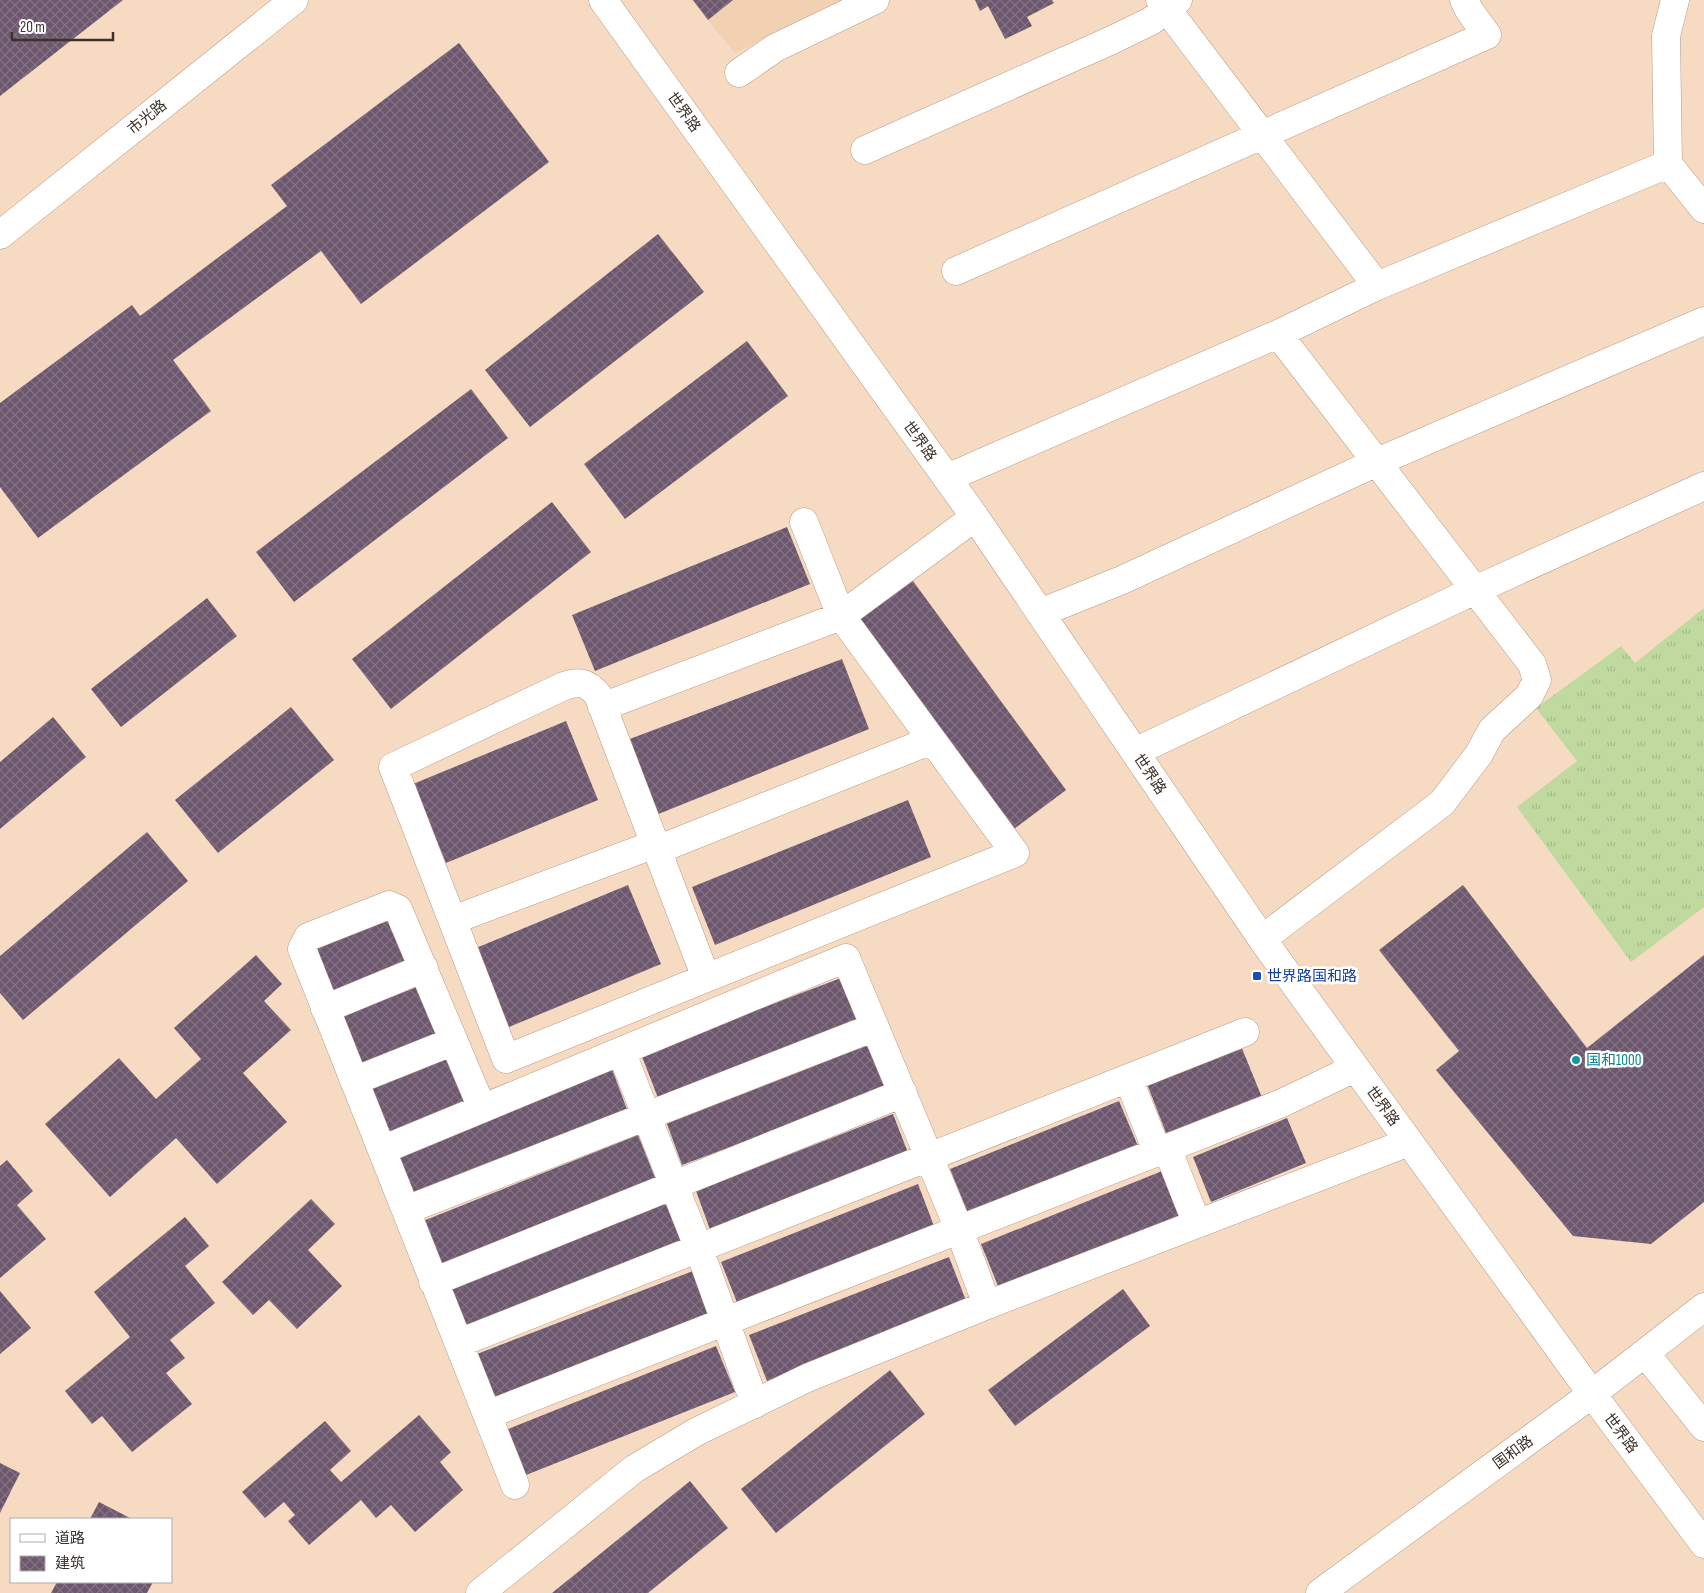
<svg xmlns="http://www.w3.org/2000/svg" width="1704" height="1593" viewBox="0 0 1704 1593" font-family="'Sofia Sans Condensed','Noto Sans SC',sans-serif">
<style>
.built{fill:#f2d0b2}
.grass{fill:url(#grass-tufts)}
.building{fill:url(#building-cross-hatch)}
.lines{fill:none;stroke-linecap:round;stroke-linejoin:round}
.minor-casing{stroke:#b69c85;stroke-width:29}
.minor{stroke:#fff;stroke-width:28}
.transit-dot{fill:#1a4fb4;stroke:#fff;stroke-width:2}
.culture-dot{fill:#0f9aa8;stroke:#fff;stroke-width:2}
.labels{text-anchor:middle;stroke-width:5;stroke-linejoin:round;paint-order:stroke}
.street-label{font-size:15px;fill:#3c3228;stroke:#fff}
.transit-label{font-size:15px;fill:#164399;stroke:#fff;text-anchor:start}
.culture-label{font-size:15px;fill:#0d838f;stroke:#fff;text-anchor:start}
</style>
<defs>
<pattern id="grass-tufts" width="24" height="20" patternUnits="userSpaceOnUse" patternTransform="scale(1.25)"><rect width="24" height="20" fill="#bfd99e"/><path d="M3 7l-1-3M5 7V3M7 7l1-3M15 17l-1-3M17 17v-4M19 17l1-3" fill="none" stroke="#a5bb88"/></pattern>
<pattern id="building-cross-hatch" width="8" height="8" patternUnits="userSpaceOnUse" patternTransform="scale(1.25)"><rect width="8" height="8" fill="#6c576e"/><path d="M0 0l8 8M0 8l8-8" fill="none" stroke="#827282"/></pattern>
</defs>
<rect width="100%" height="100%" fill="#f7dac2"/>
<path class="built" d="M691 0H846L735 53Z"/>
<path class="grass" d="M1704 608V907L1631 962 1517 807 1577 761 1536 708 1621 646 1635 663Z"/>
<path class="building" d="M0 0H123L0 96Z
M693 0H733L708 20Z
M975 0H1052L1054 3 1027 17 1032 26 1005 39 988 6 980 11Z
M459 43 549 162 361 304 321 251 173 360 211 411 38 538 0 487V403L132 305 140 316 287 206 271 185Z
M658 234 704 292 530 427 485 370Z
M747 341 788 396 625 519 584 464Z
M471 389 508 438 294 602 256 552Z
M552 502 591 552 391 709 352 659Z
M787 527 810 584 595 671 572 615Z
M913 581 1066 790 1014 829 860 619Z
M207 598 237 636 121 727 91 689Z
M842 659 869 729 646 819 627 740Z
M291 707 334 760 218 853 175 800Z
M53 717 86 757 0 829V762Z
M566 721 598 800 446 863 413 784Z
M908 800 931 857 715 945 692 887Z
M147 832 188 881 23 1020 0 993V956Z
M628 885 661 964 509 1027 476 948Z
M1463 885 1587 1048 1704 955V1202L1651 1244 1573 1236 1436 1070 1459 1051 1379 950Z
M393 913 413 964 330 996 311 946Z
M256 955 282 984 264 1001 291 1030 243 1073 287 1122 217 1184 176 1138 110 1197 45 1124 119 1058 156 1099 201 1059 174 1028Z
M841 978 858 1021 658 1098 641 1054Z
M422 985 441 1036 359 1067 340 1017Z
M869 1045 885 1089 682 1165 666 1121Z
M1241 1046 1263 1100 1168 1138 1147 1084Z
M449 1057 468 1104 387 1137 368 1088Z
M612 1069 628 1112 413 1196 396 1154Z
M1119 1101 1138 1146 967 1211 950 1169Z
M893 1114 910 1158 712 1235 696 1191Z
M1287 1118 1306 1163 1211 1202 1193 1157Z
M638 1135 656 1180 441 1265 423 1221Z
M7 1160 33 1191 17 1205 46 1239 0 1278V1166Z
M1162 1171 1180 1217 998 1286 981 1244Z
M918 1184 934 1226 738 1305 721 1262Z
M311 1199 335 1224 308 1250 342 1286 297 1329 269 1300 253 1315 222 1282Z
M667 1203 683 1247 468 1331 451 1288Z
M185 1217 209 1246 185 1266 215 1303 170 1340 185 1358 166 1373 192 1404 132 1452 102 1416 92 1424 65 1391 130 1337 94 1292Z
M949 1257 967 1303 767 1381 749 1335Z
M693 1271 711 1318 495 1401 477 1354Z
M1123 1289 1150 1326 1015 1426 988 1390Z
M0 1291 31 1328 0 1354Z
M716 1346 735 1392 521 1477 503 1431Z
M890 1370 925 1414 776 1533 741 1489Z
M419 1415 451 1452 440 1462 463 1490 415 1532 391 1505 376 1518 361 1500 309 1545 288 1521 295 1515 284 1502 265 1518 242 1492 325 1421 351 1451 330 1470 341 1482Z
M0 1463 20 1473 0 1513Z
M690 1481 728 1528 648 1593H552Z
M99 1502 132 1519H90Z
M57 1582H153L147 1593H51Z"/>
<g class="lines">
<g class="minor-casing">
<path id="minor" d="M603 0 975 517 1262 939 1592 1394 1704 1544
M1160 0 1377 286
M1675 0 1666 36 1668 164 1704 209
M739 73 775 48 875 0
M865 150 1112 40 1151 21 1178 0
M0 235 294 0
M956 271 1487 35 1469 10 1464 0
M947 478 1278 334 1377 286 1668 164
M1040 613 1122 580 1377 462 1704 321
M602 707 841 616 975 517
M1135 752 1475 590 1704 486
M657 850 932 740
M453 920 655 844
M1262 939 1442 803 1479 754 1492 730 1529 696 1537 680 1532 664 1278 334
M706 978 598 695C587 682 579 681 564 686L393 767 506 1059 1015 853 841 616 804 522
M325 1009 424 968
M621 1051 699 1249 755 1404
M1128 1078 1157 1151
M354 1081 454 1041
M482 1108 398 909 389 905 308 937 302 949 515 1485
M1167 1148 1197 1224
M382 1150 846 958 959 1229 987 1305
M406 1210 875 1027
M433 1282 903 1093
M459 1343 1245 1032
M1645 1353 1704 1427
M487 1415 1282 1103 1355 1068
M480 1593 634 1469 696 1432 807 1378 987 1305 1409 1142
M1320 1593 1592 1394 1704 1307"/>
</g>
<use href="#minor" class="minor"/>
</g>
<rect class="transit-dot" x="1252" y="971" width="10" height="10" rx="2.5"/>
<circle class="culture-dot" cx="1576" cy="1060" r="5"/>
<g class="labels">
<g class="street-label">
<text transform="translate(684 112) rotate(54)" y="5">世界路</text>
<text transform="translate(147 117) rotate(-39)" y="5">市光路</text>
<text transform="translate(920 441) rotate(54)" y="5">世界路</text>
<text transform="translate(1150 774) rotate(56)" y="5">世界路</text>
<text transform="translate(1383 1106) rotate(54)" y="5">世界路</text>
<text transform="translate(1621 1433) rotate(53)" y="5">世界路</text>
<text transform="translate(1513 1452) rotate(-36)" y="5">国和路</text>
</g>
<g class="transit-label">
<text x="1267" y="981">世界路国和路</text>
</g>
<g class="culture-label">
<text x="1586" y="1065">国和1000</text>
</g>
</g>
<rect x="10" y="1518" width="162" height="65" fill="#ffffff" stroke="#b1ada9"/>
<rect x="20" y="1534" width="25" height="8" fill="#ffffff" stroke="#b1ada9"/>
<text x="55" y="1543" font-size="15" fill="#3c3228">道路</text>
<rect x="20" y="1556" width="25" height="15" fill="url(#building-cross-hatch)" stroke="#b1ada9"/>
<text x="55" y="1568" font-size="15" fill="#3c3228">建筑</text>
<path d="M12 32v8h101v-8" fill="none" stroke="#3c3228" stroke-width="2.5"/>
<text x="20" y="32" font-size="15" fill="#3c3228" stroke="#ffffff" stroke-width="4" paint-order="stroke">20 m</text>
</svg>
